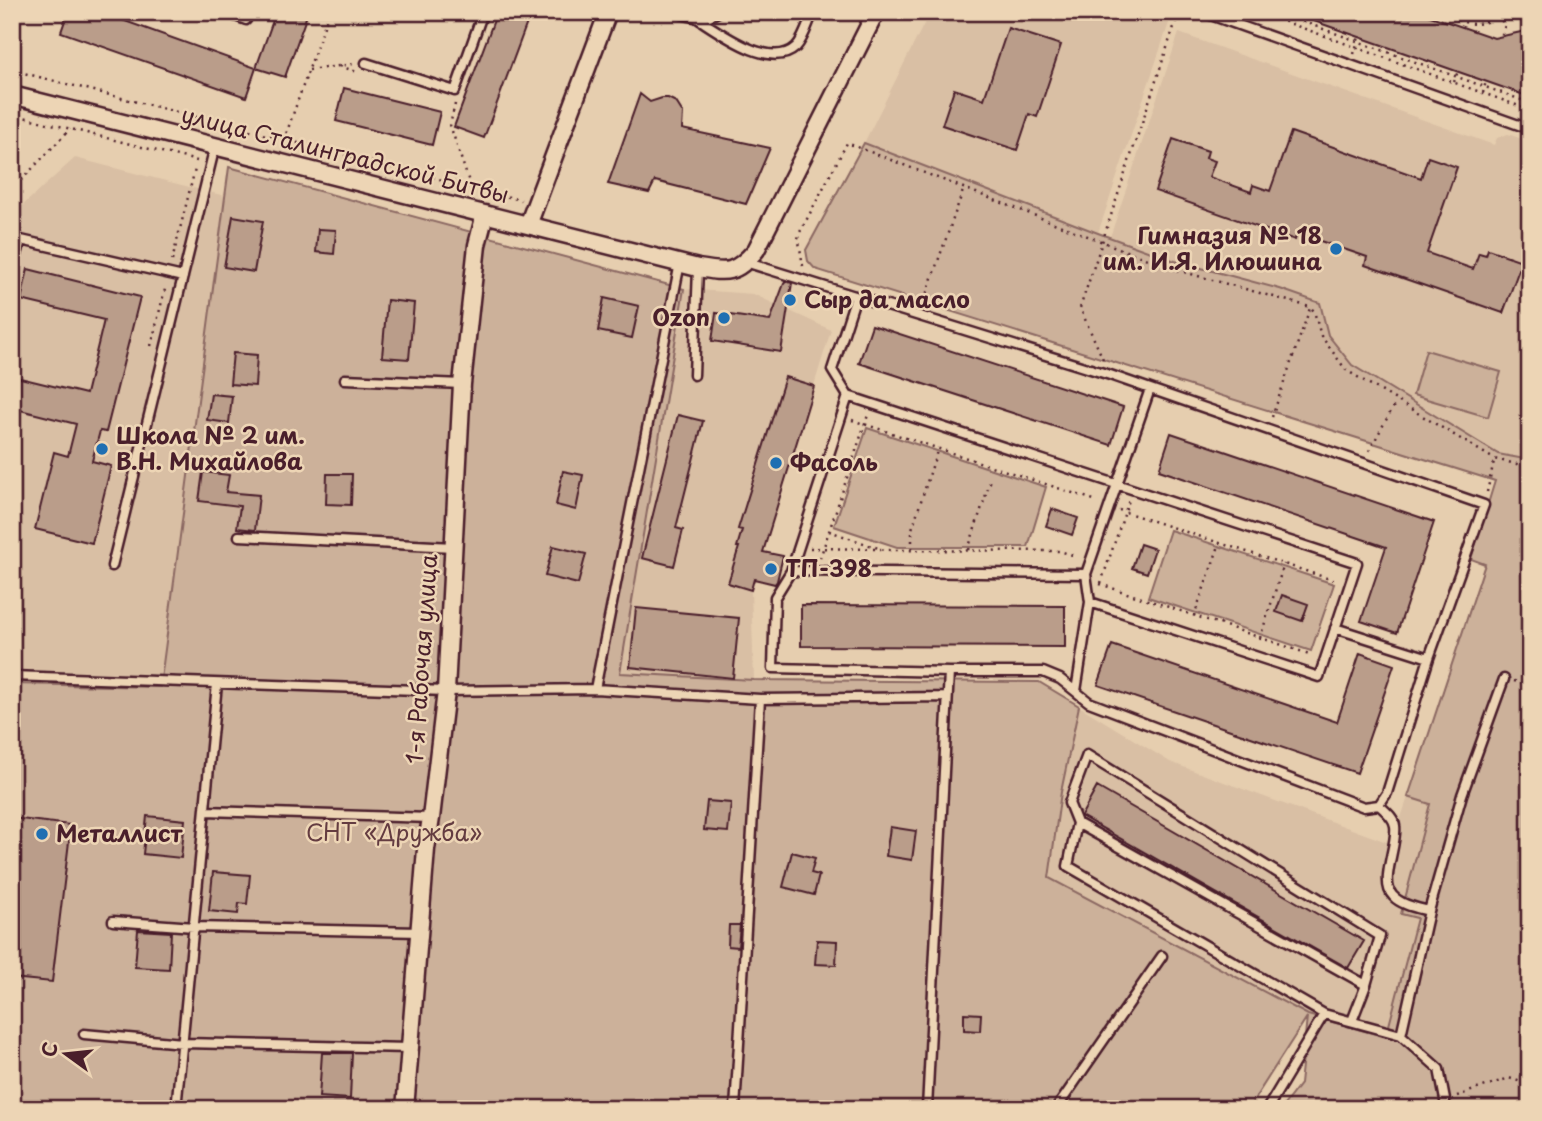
<svg xmlns="http://www.w3.org/2000/svg" width="1542" height="1121" viewBox="0 0 1542 1121" font-family="'Playpen Sans',sans-serif">
<style>
.built{fill:#d9bfa4}
.green{fill:#ccb19a;stroke:#8b6862;stroke-width:2}
.building{fill:#ba9d8a;stroke:#4a1f2b;stroke-width:2}
.lines{fill:none;stroke-linecap:round;stroke-linejoin:round}
.service-casing{stroke:#4a1f2b;stroke-width:13}
.minor-casing{stroke:#4a1f2b;stroke-width:21}
.path{stroke:#4a1f2b;stroke-width:2.5;stroke-dasharray:2 5;stroke-linecap:butt}
.service{stroke:#edd5b5;stroke-width:8}
.minor{stroke:#edd5b5;stroke-width:16}
.poi-dot{fill:#1f6fb2;stroke:#edd5b5;stroke-width:2.5}
.labels{text-anchor:middle;stroke-width:5;stroke-linejoin:round;paint-order:stroke}
.street-label{font-size:23px;fill:#4a1f2b;stroke:#edd5b5}
.poi-label{font-size:23px;font-weight:bold;fill:#4a1f2b;stroke:#edd5b5;text-anchor:start}
.park-label{font-size:23px;fill:#643c41;stroke:#edd5b5}
</style>
<rect width="100%" height="100%" fill="#e6ceaf"/>
<filter id="ink" filterUnits="userSpaceOnUse"><feTurbulence type="fractalNoise" baseFrequency=".0143" numOctaves="2"/><feDisplacementMap in="SourceGraphic" scale="14" xChannelSelector="R" yChannelSelector="G"/><feConvolveMatrix kernelMatrix="1 2 1 2 8 2 1 2 1" color-interpolation-filters="sRGB"/></filter>
<g filter="url(#ink)">
<path class="built" d="M930 12H1158L1171 17 1098 233 864 143Z
M1179 33 1494 145 1497 138 1508 134 1530 142V460L1498 454 1352 365 1328 335 1319 303 1175 261 1110 237Z
M75 158 225 196 160 687 12 684V215Z
M684 289 753 294 831 330 751 590 754 680 619 673Z
M1079 706 1170 762 1392 844 1408 797 1430 804 1401 913 1417 918 1386 1037 1308 1015 1049 878 1061 792Z"/>
<path class="green" d="M864 143 1098 233 1175 261 1280 289 1320 303 1328 335 1352 365 1498 454 1530 460V1109H1281L1300 1084 1307 1017 1248 1109H12V684L160 687 229 167 684 289 620 673 754 680 1039 682 1079 706 1061 792 1049 878 1308 1015 1386 1037 1417 918 1401 914 1430 804 1408 797 1485 564 1471 559 1495 481 815 269 808 261 806 250Z
M1426 350 1501 372 1488 417 1413 395Z
M867 428 1046 487 1028 547H897L834 526Z
M1170 530 1334 584 1311 651 1148 597Z"/>
<path class="building" d="M68 12H100L256 68 246 97 61 32Z
M276 12H308L285 77 256 68Z
M497 12H531L484 138 454 127Z
M1294 12H1419L1494 38 1530 30V97L1294 14Z
M1008 28 1061 45 1037 117 1029 114 1017 150 942 125 954 89 984 99Z
M344 88 440 112 432 145 336 121Z
M640 94 650 102 662 98H668L676 102 683 113 682 129 770 148 746 204 655 181 649 193 608 184Z
M1291 132 1421 178 1428 157 1457 167 1427 253 1473 269 1479 253 1486 255 1488 249 1522 261 1503 313 1365 265 1367 257 1297 233 1295 240 1155 191 1173 139 1208 151 1206 158 1215 161 1209 177 1251 192 1253 185 1270 191Z
M233 216 263 221 254 272 224 267Z
M318 229 336 230 334 254 316 252Z
M28 269 140 297 106 432 100 431 92 461 111 466 92 543 35 529 54 452 68 456 76 424 12 408V376L86 394 104 320 21 300Z
M785 281 792 283 781 352 712 341 716 313 770 321Z
M604 298 639 306 632 338 598 331Z
M387 300 414 303 409 359 382 357Z
M872 325 1123 407 1111 445 859 363Z
M233 353 257 355 255 386 230 384Z
M785 377 814 386 763 552 783 556 777 581 775 584 754 579 751 590 728 583 739 547H737L742 530 738 529Z
M211 394 232 396 229 423 207 420Z
M678 415 703 421 676 528 683 530 674 566 642 558Z
M1171 433 1434 522 1397 633 1361 621 1386 547 1159 470Z
M563 471 583 475 576 510 556 505Z
M203 472 229 475 226 492 259 495 255 530 237 528 240 506 199 501Z
M327 474H352L351 505 326 504Z
M1052 509 1078 518 1072 535 1046 526Z
M1140 544 1155 549 1147 573 1132 568Z
M553 546 586 554 578 584 545 576Z
M1282 595 1308 604 1302 621 1276 612Z
M801 605 1065 606V647L801 646Z
M636 608 739 618 733 678 630 667Z
M1112 645 1337 722 1360 653 1394 665 1357 773 1098 685Z
M1097 787 1364 941 1348 968 1081 816Z
M707 801 731 803 728 832 704 830Z
M147 816 185 820 181 858 143 854Z
M12 818 71 825 52 982 12 978Z
M890 827 916 831 912 860 886 856Z
M792 852 815 858 811 873 819 875 814 895 783 887Z
M213 872 250 875 247 904 239 903 238 914 209 911Z
M729 925H740L738 947 728 946Z
M138 930 171 932 169 969 135 967Z
M817 940 837 941 836 965 815 964Z
M964 1013 981 1014 980 1031 964 1030Z
M322 1053H352L350 1099 319 1097Z"/>
<g class="lines">
<g class="service-casing">
<path id="service" d="M224 12 246 20 248 12
M675 12C691 17 703 21 718 12
M1202 12 1530 129
M697 18C719 32 771 71 796 47 804 39 808 23 813 12
M366 63 455 91 483 12
M745 262 1110 375 1484 505 1429 658 1387 793 1379 805 1364 807 1089 702 1060 679 1043 672H949L773 668 775 597 791 571 848 396 832 370 856 296
M12 273 21 240 183 277
M694 375 698 268
M345 379 462 384
M848 396 1357 563 1319 677 1090 602
M239 536 453 547
M112 566 215 146
M791 571 1086 574
M1335 628 1429 658
M12 676 446 691 595 689 760 699 947 697
M595 689 680 263
M1076 691 1090 602 1086 574 1150 389
M1379 805C1385 811 1394 817 1395 826 1398 844 1379 882 1393 896 1401 905 1418 908 1429 911
M205 811 431 818
M1077 823 1366 985
M113 921 194 927 420 932
M1324 1014 1068 866 1077 823 1069 803 1087 755 1380 936 1366 985 1352 1021
M84 1034 183 1043 410 1048
M1401 1035 1429 911 1462 795 1504 679
M176 1109 217 684
M735 1109 760 699
M927 1109 949 672
M1056 1109 1162 956
M1267 1109 1324 1014 1401 1035 1439 1069 1445 1100V1109"/>
</g>
<g class="minor-casing">
<path id="minor" d="M12 95 698 268C728 273 735 274 756 250L876 12
M528 225 608 12
M405 1109 426 849 431 818 446 691 462 384 477 245 485 214"/>
</g>
<path class="path" d="M1258 12 1530 110
M1276 12 1530 103
M1438 12C1459 20 1481 34 1499 12
M1456 12C1469 17 1479 22 1491 12
M1497 15 1505 25 1501 37
M1354 54 1359 37
M340 66 357 72
M12 70 521 200
M309 70 354 64
M1454 82 1458 71
M1483 93 1486 81
M455 104 450 125 471 188
M12 114 197 161
M284 140 329 12
M12 190 70 129
M172 261 195 169
M803 266 798 236 847 143 1173 269 1310 307 1314 311 1321 336 1346 370 1494 459 1530 467
M922 306 964 188
M151 346 166 285
M1103 359 1080 308 1179 12
M1272 417 1310 308
M852 420 1097 501
M1369 451 1396 402
M1487 492 1494 461
M1119 510 1333 580
M829 531 884 550 1060 551 1075 556
M810 548 881 549
M912 549V529L938 448
M968 550 991 479
M820 558 868 415
M1101 583 1129 500
M1100 584 1309 654
M1194 616 1220 543
M1260 638 1284 564
M1514 681 1530 685
M1457 1096 1509 1078 1530 1085"/>
<use href="#service" class="service"/>
<use href="#minor" class="minor"/>
</g>
</g>
<g class="poi-dot">
<circle cx="1336" cy="249" r="7"/>
<circle cx="790" cy="300" r="7"/>
<circle cx="724" cy="318" r="7"/>
<circle cx="102" cy="449" r="7"/>
<circle cx="776" cy="463" r="7"/>
<circle cx="771" cy="569" r="7"/>
<circle cx="42" cy="834" r="7"/>
</g>
<g class="labels">
<g class="street-label">
<text transform="translate(345 155) rotate(14)" y="8">улица Сталинградской Битвы</text>
<text transform="translate(422 659) rotate(-86)" y="8">1-я Рабочая улица</text>
</g>
<g class="poi-label">
<text x="1322" y="244" text-anchor="end">Гимназия № 18<tspan x="1322" dy="26">им. И.Я. Илюшина</tspan></text>
<text x="804" y="308">Сыр да масло</text>
<text x="710" y="326" text-anchor="end">Ozon</text>
<text x="116" y="444">Школа № 2 им.<tspan x="116" dy="26">В.Н. Михайлова</tspan></text>
<text x="790" y="471">Фасоль</text>
<text x="785" y="577">ТП-398</text>
<text x="56" y="842">Металлист</text>
</g>
<g class="park-label">
<text x="394" y="841">СНТ «Дружба»</text>
</g>
</g>
<rect width="1542" height="1121" fill="none" stroke="#edd5b5" stroke-width="42"/>
<rect x="21" y="21" width="1500" height="1079" fill="none" stroke="#4a1f2b" stroke-width="2.5" filter="url(#ink)"/>
<g transform="translate(66 1054) rotate(285)" stroke="#edd5b5" stroke-width="5" paint-order="stroke">
<path d="M0-5L12 26L0 18L-12 26Z" fill="#4a1f2b"/>
<text y="-10" font-size="19" font-weight="bold" text-anchor="middle" fill="#4a1f2b">С</text>
</g>
</svg>
